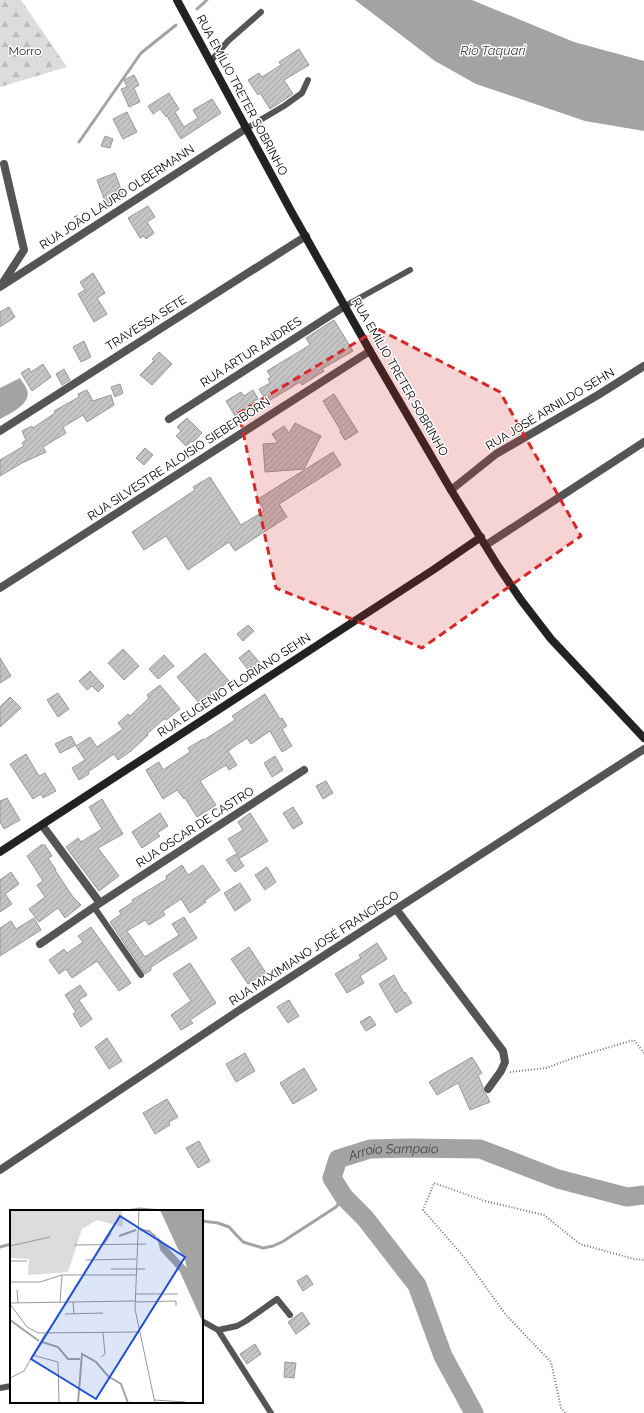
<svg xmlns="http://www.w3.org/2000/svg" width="644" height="1413" viewBox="0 0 644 1413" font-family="Raleway,sans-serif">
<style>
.forest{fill:url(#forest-firs)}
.water{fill:#a3a3a3}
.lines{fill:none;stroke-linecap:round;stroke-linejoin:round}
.stream{stroke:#a3a3a3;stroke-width:3}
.river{stroke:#a3a3a3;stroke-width:19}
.building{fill:url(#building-hatch);stroke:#999}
.path{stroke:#777;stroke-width:2;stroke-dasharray:1 2;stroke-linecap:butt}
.lane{stroke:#555;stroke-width:6}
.street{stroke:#555;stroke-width:8}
.secondary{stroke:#222;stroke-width:8}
.marked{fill:#d62828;fill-opacity:0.2;stroke:#d62828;stroke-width:3;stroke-dasharray:8 5;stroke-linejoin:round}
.labels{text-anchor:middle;stroke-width:3;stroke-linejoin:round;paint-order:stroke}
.park-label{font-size:12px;fill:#333;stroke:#fff}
.street-label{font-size:12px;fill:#000;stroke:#fff}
.water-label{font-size:13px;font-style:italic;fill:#444;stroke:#fff}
.inset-river{fill:none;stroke:#a3a3a3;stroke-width:2}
.inset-road{fill:none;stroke:#999;stroke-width:1}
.view{fill:#1d4ed8;fill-opacity:0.15;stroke:#1d4ed8;stroke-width:2}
.inset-edge{fill:none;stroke:#000;stroke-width:2}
</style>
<defs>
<pattern id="forest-firs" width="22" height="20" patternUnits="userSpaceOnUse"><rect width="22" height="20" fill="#dcdcdc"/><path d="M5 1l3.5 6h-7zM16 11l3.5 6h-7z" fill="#bbb"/></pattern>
<pattern id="building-hatch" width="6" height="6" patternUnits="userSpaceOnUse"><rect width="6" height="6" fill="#c4c4c4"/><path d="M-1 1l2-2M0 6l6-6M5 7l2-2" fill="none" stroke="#a7a7a7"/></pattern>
</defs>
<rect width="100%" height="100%" fill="#fff"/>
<path class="forest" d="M0 0H21L67 67 0 87Z"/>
<path class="water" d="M355 0H472L574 42 644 61V131L585 121 476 84 435 61Z
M20 378C22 382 26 386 27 390 32 404 9 414 0 419V388Z"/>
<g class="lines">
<path class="stream" d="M197 9 207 0
M79 142 141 53 176 25
M126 1211 140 1209 161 1211
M202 1221 218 1223 229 1227 243 1242 263 1248 273 1246 282 1242 336 1207 344 1197
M0 1247 11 1244"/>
<path class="river" id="s1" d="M474 1413 443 1356 417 1285 365 1218 344 1197 332 1178 338 1159 370 1149 409 1148 480 1149 558 1179 627 1197 644 1195"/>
</g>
<path class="building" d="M299 49 309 65 284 80 293 94 270 109 260 93 258 95 248 80 259 73 262 77 281 65 279 62Z
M134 75 139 85 134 88 140 102 129 107 121 89 127 87 124 80Z
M169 93 179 109 175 112 184 127 198 118 193 110 212 99 221 113 181 139 167 116 166 117 160 109 153 114 148 106Z
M127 112 137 132 123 139 113 119Z
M105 136 113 139 110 148 101 146Z
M115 173 124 197 106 204 97 180Z
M148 206 155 217 147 222 154 233 146 239 144 236 140 238 128 218Z
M93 273 105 293 97 298 107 314 94 322 78 294 85 290 80 282Z
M9 307 15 317 0 327V312Z
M334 320 353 351 322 369 324 371 302 385 300 382 267 402 259 389 270 383 268 379 271 377 267 371 310 345 306 338Z
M84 341 91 357 81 362 73 347Z
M159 352 172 364 152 385 140 375 154 361 152 359Z
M43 364 51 377 32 391 21 373 29 368 31 372Z
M64 369 70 380 62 385 56 374Z
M120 384 123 393 115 397 111 387Z
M87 390 93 401 111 395 114 405 87 422 83 415 63 427 66 433 43 447 46 452 22 463 0 476V460L24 446 22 443 26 440 22 431 32 426 33 428 55 413 54 411 79 397 78 394Z
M253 390 258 399 249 404 250 407 235 416 226 401 241 392 244 396Z
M334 394 358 432 345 440 340 432 341 431 323 401Z
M187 418 202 433 193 442 192 441 186 446 176 436 181 431 177 427Z
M295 423 321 436 304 469 265 472 263 444 278 443 272 434 284 426 289 433Z
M145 448 153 455 144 465 136 458Z
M333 452 341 465 279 504 287 517 235 551 229 542 188 570 166 536 144 550 132 532 195 490 193 487 210 477 241 525 264 511 258 499Z
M248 625 254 631 243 641 237 634Z
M123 649 139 666 124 680 108 663Z
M249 650 260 663 250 672 239 658Z
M205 653 229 681 201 705 177 677Z
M164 655 174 666 158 679 149 669Z
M0 658 11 676 0 683Z
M90 671 104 686 98 692 92 686 87 690 79 681Z
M160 685 180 709 166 720 165 718 147 734 148 735 131 751 118 760 114 754 88 772 89 774 79 780 72 768 85 760 76 746 90 737 97 747 123 729 118 723 128 714 130 716 149 698 147 695Z
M58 693 69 709 58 717 47 700Z
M265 694 280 719 282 718 287 726 282 729 292 746 282 752 270 731 251 744 247 738 228 751 237 765 229 770 226 765 200 781 216 805 197 817 185 798 184 799 177 790 163 799 146 770 159 762 163 770 190 752 188 748 203 739 204 740 235 720 232 716Z
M10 697 21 708 0 727V707Z
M71 736 76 745 60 753 55 744Z
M26 754 39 776 45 773 56 791 43 798 41 794 33 799 10 764Z
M275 756 283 770 272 777 264 763Z
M326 781 333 793 323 799 316 786Z
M7 798 20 820 4 829 0 822V801Z
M102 799 123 834 98 848 119 876 99 891 66 847 78 838 81 842 102 829 89 807Z
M293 807 303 823 293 829 283 813Z
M160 813 168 826 157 833 160 836 142 848 132 832Z
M250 813 268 841 240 858 228 839 243 830 238 822Z
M41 845H45L52 856 48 858 56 870H55L73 897 81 905 65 918 58 908 39 922 29 909 45 897 37 885 43 881 27 856Z
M236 854 244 866 235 872 226 860Z
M182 865 188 875 203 865 220 890 204 901 206 902 190 913 181 899 163 911 165 915 149 925 145 920 127 931 145 957 179 935 172 924 184 917 197 938 151 967V970L145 974 110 922 121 914 119 911 133 902 132 900 167 879 166 876Z
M267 867 276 882 265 890 255 875Z
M11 872 19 884 5 894 12 904 0 912V880Z
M240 883 251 900 235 911 224 893Z
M34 918 41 930 0 956V928L11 921 16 929Z
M91 927 131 983 119 991 97 961 72 978 66 969 59 974 49 960 64 949 67 953 83 942 78 936Z
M377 943 387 959 360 976 364 983 347 993 335 974 361 958 359 955Z
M249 947 266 973 248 984 231 959Z
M190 963 216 1003 190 1020 193 1023 181 1030 171 1015 191 1001 173 974Z
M394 975 404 993 405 992 412 1003 396 1013 379 984Z
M80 985 87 995 79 1000 92 1019 81 1027 73 1014 76 1012 65 995Z
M289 1000 299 1016 288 1023 277 1007Z
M370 1016 376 1025 366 1031 360 1022Z
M107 1038 122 1061 109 1069 95 1047Z
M245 1053 255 1071 236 1082 226 1064Z
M472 1057 482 1073 478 1075 483 1087V1091L486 1094 490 1102 470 1110 458 1083 437 1095 429 1082Z
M304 1068 317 1090 293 1104 280 1083Z
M167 1099 178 1117 169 1122 170 1125 155 1134 143 1113Z
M199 1141 210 1161 198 1168 186 1148Z
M307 1275 313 1284 303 1291 297 1281Z
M302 1312 310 1324 296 1334 288 1322Z
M255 1344 261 1354 247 1364 240 1354Z
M285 1362 296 1363 294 1378 284 1377Z"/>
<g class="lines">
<path class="path" d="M510 1072 546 1068 576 1057 634 1040 644 1053
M565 1413 561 1408 551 1362 506 1315 464 1257 423 1210 434 1183 485 1201 544 1215 580 1244 634 1259 644 1260"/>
<path class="lane" d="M211 61 228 41 261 12
M247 128 284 106 302 93 308 80
M345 306 410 270
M94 907 141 975
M202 1321 218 1330 271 1413
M218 1330 237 1326 246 1321 277 1299 290 1315
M0 1388 11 1386"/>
<path class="street" d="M2 284 24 250 4 164
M0 287 247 128
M169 419 345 306
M0 431 306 236
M451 490 496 454 598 395 644 366
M486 545 644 442
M0 588 370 351
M42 825 100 903
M396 909 503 1051 505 1062 501 1071 488 1089
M40 944 100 903 304 770
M0 1170 238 1011 644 749"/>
<path class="secondary" d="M177 0 291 211 370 351 451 490 498 566 521 600 551 639 644 738
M0 852 433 570 481 537"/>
</g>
<path class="marked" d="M378 329 500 392 581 536 422 648 276 588 239 413Z"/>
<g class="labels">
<g class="park-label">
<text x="25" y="55">Morro</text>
</g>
<g class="street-label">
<text transform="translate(242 95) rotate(62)" y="4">RUA EMÍLIO TRETER SOBRINHO</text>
<text transform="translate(117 197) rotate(-33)" y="4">RUA JOÃO LAURO OLBERMANN</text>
<text transform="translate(146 323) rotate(-32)" y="4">TRAVESSA SETE</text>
<text transform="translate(251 352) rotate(-33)" y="4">RUA ARTUR ANDRES</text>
<text transform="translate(400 377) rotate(60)" y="4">RUA EMÍLIO TRETER SOBRINHO</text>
<text transform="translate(550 409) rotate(-31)" y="4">RUA JOSÉ ARNILDO SEHN</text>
<text transform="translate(179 459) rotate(-33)" y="4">RUA SILVESTRE ALOISIO SIEBERBORN</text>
<text transform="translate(234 685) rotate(-33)" y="4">RUA EUGENIO FLORIANO SEHN</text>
<text transform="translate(195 827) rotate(-33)" y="4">RUA OSCAR DE CASTRO</text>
<text transform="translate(314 948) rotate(-33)" y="4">RUA MAXIMIANO JOSÉ FRANCISCO</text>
</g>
<g class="water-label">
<text x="493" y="55">Rio Taquari</text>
<text dy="5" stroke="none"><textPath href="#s1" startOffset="354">Arroio Sampaio</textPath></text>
</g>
</g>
<g transform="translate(10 1210)">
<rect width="193" height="193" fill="#fff"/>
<path d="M0 0H112L113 17 87 10 72 19 58 62 18 65 19 49 0 48Z" fill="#dcdcdc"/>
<path d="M150 0H192L193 113 170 62 150 40 147 26 177 58 174 47 168 39Z" fill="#a3a3a3"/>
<path class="inset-river" d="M130 20 139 21 146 27M109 26 126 20M0 100V110L29 131M32 132 48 137 58 149H70M68 193 72 144 86 152 98 166 111 174 118 193"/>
<path class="inset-road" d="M129 0 125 99 145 193M94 34 101 23M64 35 136 34M0 36 40 27M76 50 126 49M0 51H17M101 59H135M0 72H30L52 65H126M7 80 8 93M125 84H168M50 92 52 65M63 92 64 104M125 92 166 91V96M0 93 125 91M0 94 17 117 28 123 129 122M55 104 93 103M22 145 48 152 49 192M91 147 95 144 93 123M0 168 14 161 35 124M144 190 175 192"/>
<path class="view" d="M110 6 175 47 86 189 21 149Z"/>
<rect width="193" height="193" class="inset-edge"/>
</g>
</svg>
